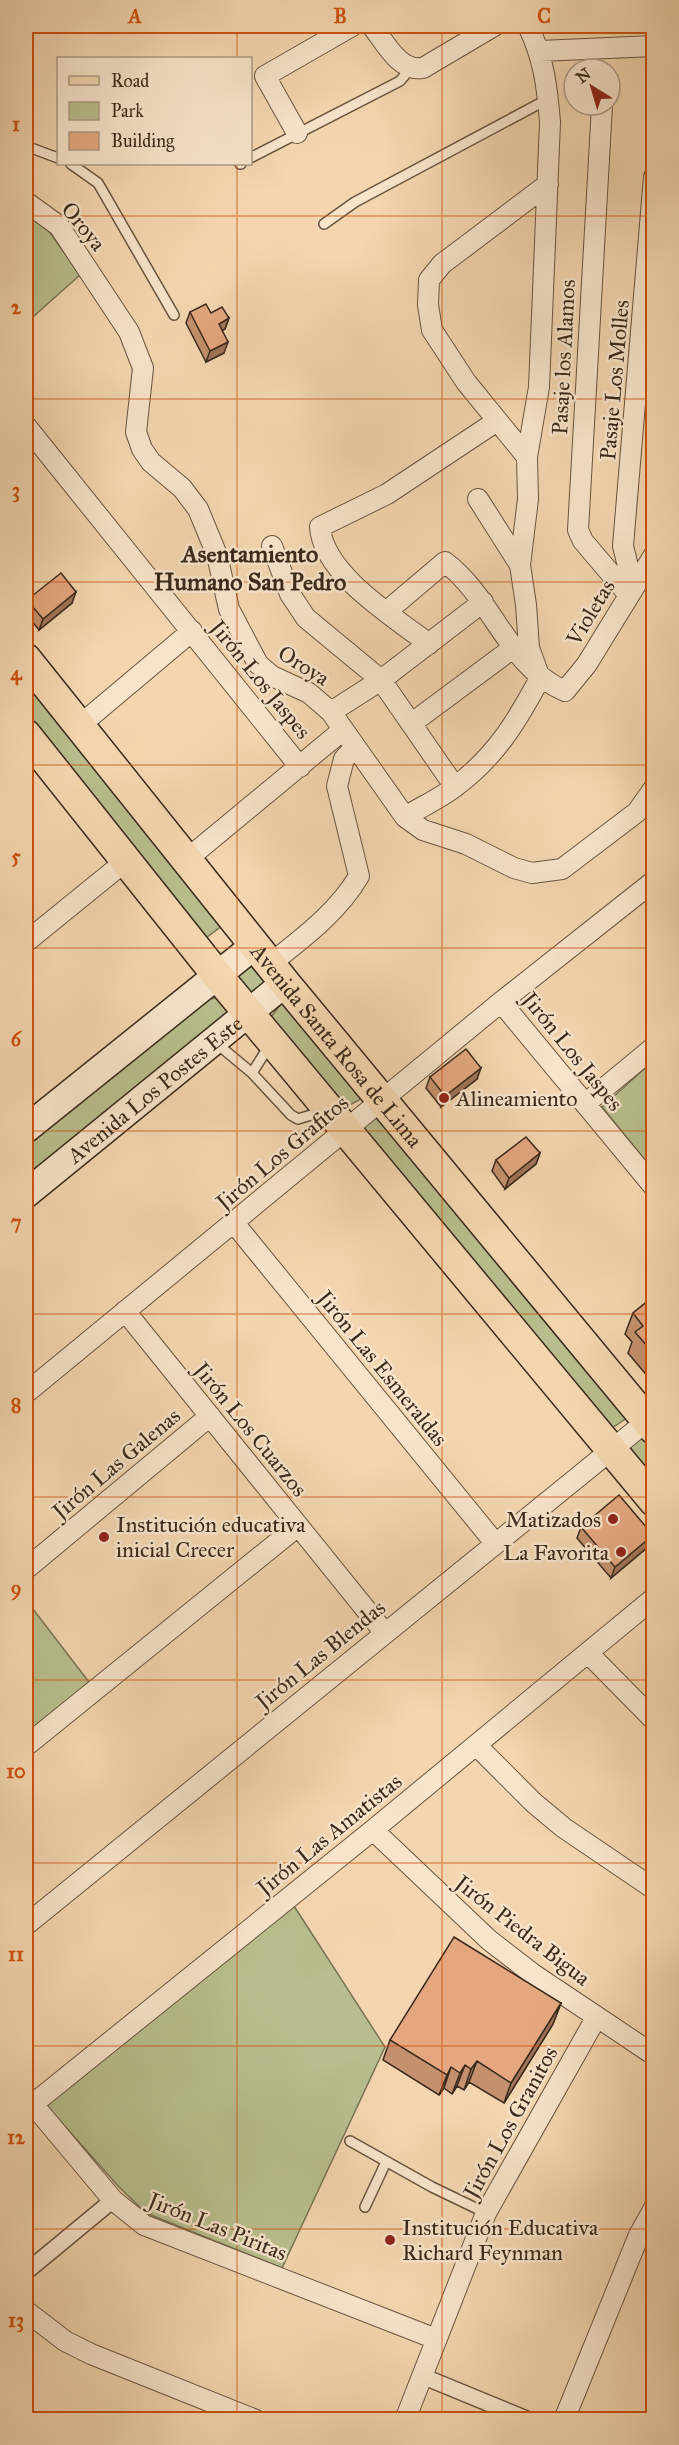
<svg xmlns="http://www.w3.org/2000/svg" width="679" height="2445" viewBox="0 0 679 2445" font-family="'IM FELL Great Primer',serif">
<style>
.green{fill:#b8be8d;stroke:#797454;stroke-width:1.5}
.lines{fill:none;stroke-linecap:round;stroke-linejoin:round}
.service-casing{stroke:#685540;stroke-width:12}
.pedestrian-casing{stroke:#685540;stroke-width:18}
.minor-casing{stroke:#685540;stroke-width:22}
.secondary-casing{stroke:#3a2a1b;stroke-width:30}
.primary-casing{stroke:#3a2a1b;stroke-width:33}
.service{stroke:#f7e4cb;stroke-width:9}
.pedestrian{stroke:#f7e4cb;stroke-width:15}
.minor{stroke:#f7e4cb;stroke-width:20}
.secondary{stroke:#f7e4cb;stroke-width:27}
.primary{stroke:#f3d6af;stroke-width:30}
.wall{fill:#c4906d;stroke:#3a2a1b;stroke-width:1.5}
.shaded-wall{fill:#a07559;stroke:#3a2a1b;stroke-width:1.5}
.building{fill:#e4a77f;stroke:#3a2a1b;stroke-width:1.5}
.grid{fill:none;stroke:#ce520e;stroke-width:1.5;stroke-opacity:0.55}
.poi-dot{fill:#8f2418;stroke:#f7e4cb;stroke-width:2}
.labels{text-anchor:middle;stroke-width:5;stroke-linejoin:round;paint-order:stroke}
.street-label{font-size:22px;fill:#3a2a1b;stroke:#f7e4cb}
.poi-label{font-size:22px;fill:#3a2a1b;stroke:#f7e4cb;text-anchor:start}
.neighbourhood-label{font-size:24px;font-weight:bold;fill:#3a2a1b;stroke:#f7e4cb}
.neatline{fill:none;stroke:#ce520e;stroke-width:2}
.grid-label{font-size:20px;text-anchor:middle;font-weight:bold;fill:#ce520e}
</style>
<rect width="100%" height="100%" fill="#f3d6af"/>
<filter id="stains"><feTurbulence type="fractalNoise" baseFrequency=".00333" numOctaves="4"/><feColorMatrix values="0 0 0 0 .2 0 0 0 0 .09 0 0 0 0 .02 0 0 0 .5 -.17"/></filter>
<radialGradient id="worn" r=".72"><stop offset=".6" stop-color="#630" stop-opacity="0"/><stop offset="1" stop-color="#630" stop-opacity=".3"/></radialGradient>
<path class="green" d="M26 211 41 220 80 275 26 323Z
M26 670 223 925 207 937 201 939 26 721Z
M254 963 269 980 251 995 238 985 237 975Z
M218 998 230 1011 26 1184V1143L207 999Z
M283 1001 364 1089 359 1100 346 1107 271 1017Z
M653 1061V1170L602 1107Z
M375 1115 628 1417 612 1428 360 1136 362 1126Z
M642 1434 653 1440V1488L625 1454 628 1443Z
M26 1600 92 1686 26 1740Z
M294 1906 385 2047 282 2268 146 2213 119 2187 45 2104Z"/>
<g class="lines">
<g class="service-casing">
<path id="service" d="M26 146 58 158
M250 158 400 81 410 69
M71 164 98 183 174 315
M240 164H241
M324 224 355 202 548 99
M216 1043 252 1073 291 1115 298 1119 324 1111
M252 1073 269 1046
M350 2141 432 2187 486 2213
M365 2207 386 2162"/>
</g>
<g class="pedestrian-casing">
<path id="pedestrian" d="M26 2272 113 2200
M422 2376 529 2420"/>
</g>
<g class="minor-casing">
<path id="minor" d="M26 26H27
M372 26C385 42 399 72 423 68L494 26
M540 51 654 46
M602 106 578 530 583 541 628 594
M297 133 265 76 352 26
M26 202 59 226 129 332 143 368 136 432 142 449 151 462 182 488 198 509 217 555 229 609 258 664 272 676 309 693 331 712 405 817 423 830 466 844 514 868 532 873 562 869 637 812 654 788
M26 426 300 767
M527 457 466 382 432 330 428 305 429 280 442 264 548 184
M478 499 520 565
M272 546 290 594 306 618 381 680 455 787
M633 587 623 546 654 177
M386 612 445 562C493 598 508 667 565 691L587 664 654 555
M429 644C394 617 323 574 320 527L387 494 497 421
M331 712 381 680 483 602
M412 723 513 648
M79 726 192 631
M405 817C421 807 441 798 456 786 496 756 517 721 540 678L529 648 526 605 520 565 528 499 527 457 539 387 550 122C547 86 544 59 528 26
M186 860 343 730
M26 942 127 860
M270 964C303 938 338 912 359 876L337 786 344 759 355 747
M501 1002 654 1187
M585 1104 654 1047
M234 1223 495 1543
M125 1311 384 1632
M26 1393 501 1002 654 881
M26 1569 210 1416
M588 1653 654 1720
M476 1745 534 1803 564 1828 654 1889
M26 1746 298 1526
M373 1830 489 1940 533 1974 654 2055
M26 1925 647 1421
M26 2096 113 2200 144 2225 436 2339
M33 2104 373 1830 654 1598
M26 2311 65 2341 91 2354 256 2420
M405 2420 486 2213 596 2018
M564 2420 639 2235 654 2208"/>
</g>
<g class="secondary-casing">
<g id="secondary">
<path d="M26 1129 255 945"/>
<path id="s1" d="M26 1194 285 983"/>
</g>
</g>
<g class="primary-casing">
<g id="primary">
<path id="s2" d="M26 659 285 983 654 1429"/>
<path d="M26 735 217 975 654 1501"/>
</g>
</g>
<use href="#service" class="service"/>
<use href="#pedestrian" class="pedestrian"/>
<use href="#minor" class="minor"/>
<use href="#secondary" class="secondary"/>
<use href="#primary" class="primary"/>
</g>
<path class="wall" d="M190 312 211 313 229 318 225 329 222 330 224 353 206 362 186 323Z
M27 600 72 603 39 630 26 614V606Z
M430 1077 477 1079 441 1107 426 1088Z
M540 1153 536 1164 505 1189 492 1171 496 1160Z
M654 1296V1384L628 1353 632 1342 625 1334 633 1313Z
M581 1527 649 1546 611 1578 577 1538Z
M561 2003 553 2024 504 2103 469 2082 464 2090 457 2086 452 2094 444 2088 439 2095 383 2060 390 2040Z"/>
<path class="shaded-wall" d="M229 318 225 329 215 335 219 324Z
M228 342 224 353 206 362 210 351Z
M76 592 72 603 39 630 43 619Z
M481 1068 477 1079 441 1107 445 1096Z
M540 1153 536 1164 505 1189 509 1178Z
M653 1535 649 1546 611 1578 615 1567Z
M561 2003 553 2024 504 2103 511 2083Z
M477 2061 469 2082 464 2090 471 2069Z
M465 2065 457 2086 452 2094 460 2073Z
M451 2067 444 2088 439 2095 447 2075Z"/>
<path class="building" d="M206 304 211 313 222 307 229 318 219 324 228 342 210 351 190 312Z
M61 573 76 592 43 619 27 600Z
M466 1049 481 1068 445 1096 430 1077Z
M526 1137 540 1153 509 1178 496 1160Z
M654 1296V1354L635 1332 643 1326 633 1313Z
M619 1495 653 1535 615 1567 581 1527Z
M454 1937 561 2003 511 2083 477 2061 471 2069 465 2065 460 2073 451 2067 447 2075 390 2040Z"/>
<path class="grid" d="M237 26V58M442 26V2420M237 164V2420M26 216H654M26 399H654M26 582H654M26 765H654M26 948H654M26 1131H654M26 1314H654M26 1497H654M26 1680H654M26 1863H654M26 2046H654M26 2229H654"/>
<g class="poi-dot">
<circle cx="444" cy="1098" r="6"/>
<circle cx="613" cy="1519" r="6"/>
<circle cx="104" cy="1537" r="6"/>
<circle cx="621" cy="1552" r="6"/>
<circle cx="390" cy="2240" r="6"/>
</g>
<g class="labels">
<g class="street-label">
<text transform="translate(84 226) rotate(51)" y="8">Oroya</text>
<text transform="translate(563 357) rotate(-87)" y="8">Pasaje los Alamos</text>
<text transform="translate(614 380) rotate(-85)" y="8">Pasaje Los Molles</text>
<text transform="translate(590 612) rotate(-59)" y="8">Violetas</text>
<text transform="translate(304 665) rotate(32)" y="8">Oroya</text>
<text transform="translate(261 679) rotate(51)" y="8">Jirón Los Jaspes</text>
<text dy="8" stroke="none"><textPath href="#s2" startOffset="496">Avenida Santa Rosa de Lima</textPath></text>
<text transform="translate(573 1051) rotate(51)" y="8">Jirón Los Jaspes</text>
<text dy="8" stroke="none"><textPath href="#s1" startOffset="166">Avenida Los Postes Este</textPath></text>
<text transform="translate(282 1152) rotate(-40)" y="8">Jirón Los Grafitos</text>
<text transform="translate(383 1368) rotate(51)" y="8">Jirón Las Esmeraldas</text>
<text transform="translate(251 1429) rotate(51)" y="8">Jirón Los Cuarzos</text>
<text transform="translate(116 1463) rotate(-40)" y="8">Jirón Las Galenas</text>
<text transform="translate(320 1654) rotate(-39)" y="8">Jirón Las Blendas</text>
<text transform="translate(329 1834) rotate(-39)" y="8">Jirón Las Amatistas</text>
<text transform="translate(523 1930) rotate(38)" y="8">Jirón Piedra Bigua</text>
<text transform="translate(510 2122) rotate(-61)" y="8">Jirón Los Granitos</text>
<text transform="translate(218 2226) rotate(22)" y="8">Jirón Las Piritas</text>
</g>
<g class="poi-label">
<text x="456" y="1106">Alineamiento</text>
<text x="601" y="1527" text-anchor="end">Matizados</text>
<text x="116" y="1532">Institución educativa<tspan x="116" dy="25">inicial Crecer</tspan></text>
<text x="609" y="1560" text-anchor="end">La Favorita</text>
<text x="402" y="2235">Institución Educativa<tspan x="402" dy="25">Richard Feynman</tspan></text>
</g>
<g class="neighbourhood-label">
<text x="250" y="562">Asentamiento<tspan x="250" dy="28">Humano San Pedro</tspan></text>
</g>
</g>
<rect width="679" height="2445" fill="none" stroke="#f3d6af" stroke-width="66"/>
<rect x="57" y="57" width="195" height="108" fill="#f7e4cb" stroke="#ab9a85" stroke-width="1.5"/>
<rect x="69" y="76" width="30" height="9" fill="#f3d6af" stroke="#ab9a85" stroke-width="1.5"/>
<text x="111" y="87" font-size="18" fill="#3a2a1b">Road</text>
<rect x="69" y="102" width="30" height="18" fill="#b8be8d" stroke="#ab9a85" stroke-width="1.5"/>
<text x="111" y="117" font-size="18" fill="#3a2a1b">Park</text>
<rect x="69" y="132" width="30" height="18" fill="#e4a77f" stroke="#ab9a85" stroke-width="1.5"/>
<text x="111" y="147" font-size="18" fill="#3a2a1b">Building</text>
<g transform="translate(592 87) rotate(323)"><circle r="28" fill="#f7e4cb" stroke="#ab9a85" stroke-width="1.5"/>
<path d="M0-4.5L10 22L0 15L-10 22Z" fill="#8f2418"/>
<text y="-9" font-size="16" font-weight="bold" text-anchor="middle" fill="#3a2a1b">N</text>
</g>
<rect x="33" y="33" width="613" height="2379" class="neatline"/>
<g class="grid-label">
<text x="135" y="23">A</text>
<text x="340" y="23">B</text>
<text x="544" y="23">C</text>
<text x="16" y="131">1</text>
<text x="16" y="314">2</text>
<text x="16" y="497">3</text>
<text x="16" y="680">4</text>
<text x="16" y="863">5</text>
<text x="16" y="1046">6</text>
<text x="16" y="1229">7</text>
<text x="16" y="1412">8</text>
<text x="16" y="1595">9</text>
<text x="16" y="1778">10</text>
<text x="16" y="1961">11</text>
<text x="16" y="2144">12</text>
<text x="16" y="2327">13</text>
</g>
<rect width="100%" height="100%" filter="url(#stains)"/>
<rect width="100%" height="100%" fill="url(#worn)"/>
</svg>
